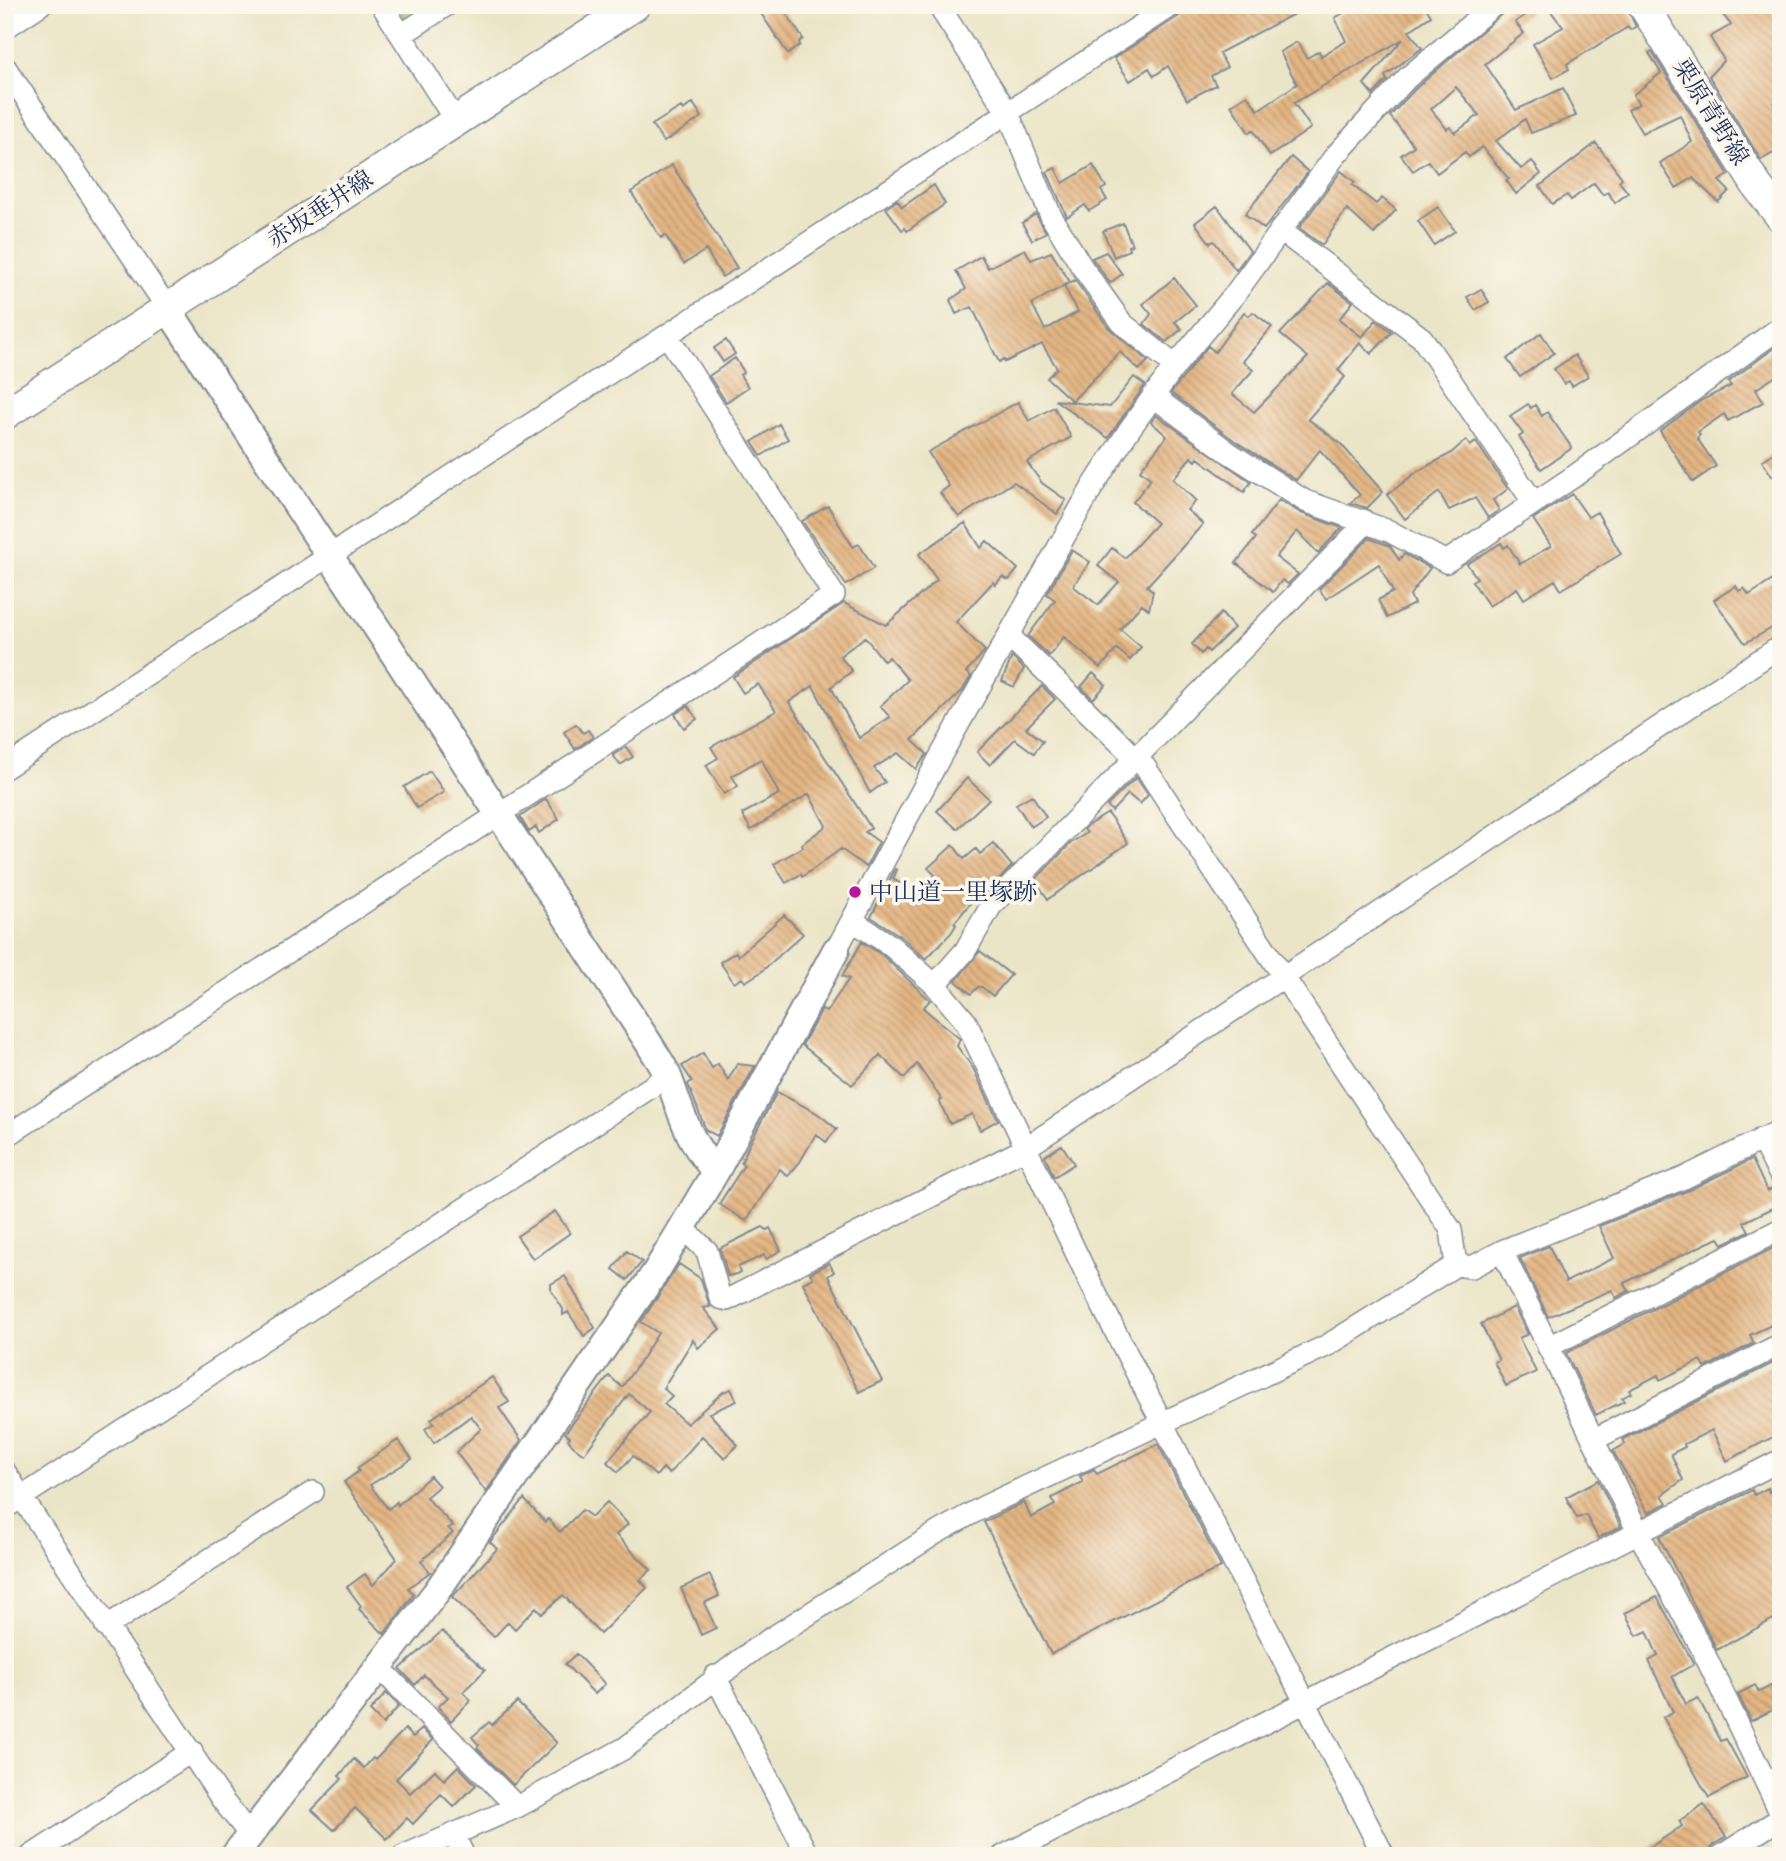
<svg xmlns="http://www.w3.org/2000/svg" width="1786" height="1861" viewBox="0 0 1786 1861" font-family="'Old Standard TT','Noto Serif JP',serif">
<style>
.grass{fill:url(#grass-tufts);stroke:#60806e;stroke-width:2}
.building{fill:url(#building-back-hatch);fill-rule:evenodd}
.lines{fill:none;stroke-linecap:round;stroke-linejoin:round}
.minor-casing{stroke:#838a92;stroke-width:24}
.tertiary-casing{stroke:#838a92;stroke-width:30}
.secondary-casing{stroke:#838a92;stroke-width:33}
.minor{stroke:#fff;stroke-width:21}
.tertiary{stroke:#fff;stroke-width:26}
.secondary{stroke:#fff;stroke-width:30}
.poi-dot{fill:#b5179e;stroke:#fbf7ec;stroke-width:2.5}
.labels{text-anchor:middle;stroke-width:7;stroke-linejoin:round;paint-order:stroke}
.street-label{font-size:24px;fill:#1b2f5e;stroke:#fbf7ec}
.poi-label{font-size:24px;fill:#1b2f5e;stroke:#fbf7ec;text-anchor:start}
</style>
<defs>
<pattern id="grass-tufts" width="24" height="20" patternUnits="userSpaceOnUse" patternTransform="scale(1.75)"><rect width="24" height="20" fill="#a4d17f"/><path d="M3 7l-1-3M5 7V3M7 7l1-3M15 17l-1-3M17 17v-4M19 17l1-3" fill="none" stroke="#85aa6b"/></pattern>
<pattern id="building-back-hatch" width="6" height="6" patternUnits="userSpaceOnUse" patternTransform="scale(1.75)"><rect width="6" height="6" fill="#e4b683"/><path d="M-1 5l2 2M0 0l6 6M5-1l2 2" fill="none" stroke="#b8946e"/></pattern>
</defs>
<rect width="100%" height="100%" fill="#fbf7ec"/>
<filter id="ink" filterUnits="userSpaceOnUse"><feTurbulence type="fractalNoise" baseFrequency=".0143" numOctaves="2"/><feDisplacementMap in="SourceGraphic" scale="14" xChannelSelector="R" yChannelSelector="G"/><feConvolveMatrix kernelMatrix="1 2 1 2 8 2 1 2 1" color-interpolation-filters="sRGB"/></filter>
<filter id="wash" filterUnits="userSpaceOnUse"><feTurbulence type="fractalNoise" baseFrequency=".00686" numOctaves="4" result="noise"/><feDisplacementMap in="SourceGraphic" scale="28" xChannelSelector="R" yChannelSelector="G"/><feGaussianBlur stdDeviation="1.57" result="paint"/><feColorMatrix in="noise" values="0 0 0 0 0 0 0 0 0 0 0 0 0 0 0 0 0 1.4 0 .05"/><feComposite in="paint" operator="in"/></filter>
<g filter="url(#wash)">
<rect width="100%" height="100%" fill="#ebe5c7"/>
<path class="grass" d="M396 5H431L407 21Z"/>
<g id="blocks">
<path class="building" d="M770 5H781L803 39 799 42 800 45 788 54 760 12Z
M1188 5H1221L1224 10 1233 5H1245L1249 14 1266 5H1311L1219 53 1227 67 1211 76 1216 85 1187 100 1168 66 1154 76 1149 68 1130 81 1114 58 1179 16Z
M1357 5H1424L1431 16 1409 31 1422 48 1385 76 1387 80 1373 95 1364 84 1403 39 1294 103 1311 128 1270 156 1253 130 1249 133 1231 105 1247 95 1258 110 1297 84 1280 52 1297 42 1307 58 1319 51 1321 56 1346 41 1335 18Z
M1512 5H1541L1515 22 1524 33 1485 64 1516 110 1563 88 1576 116 1531 133 1525 119 1496 141 1521 169 1532 161 1541 174 1516 194 1506 180 1509 179 1482 147 1469 157 1465 152 1437 173 1428 161 1413 171 1401 155 1414 146 1390 116 1416 88ZM1456 87 1479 115 1455 133 1450 127 1447 129 1431 109Z
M1546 5H1626L1636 27 1630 30 1628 27 1567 64 1569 69 1553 78 1533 44 1563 27Z
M1715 5H1781V98L1774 103 1781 114V149L1761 160 1709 76 1724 60 1710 37 1731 25Z
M1652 52 1729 175 1719 181 1729 191 1718 202 1693 178 1676 188 1660 163 1692 142 1680 115 1642 133 1628 110 1639 104 1633 95 1661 73 1649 53Z
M693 103 702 117 664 142 652 125 681 107 683 110Z
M1596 143 1622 178 1619 181 1628 193 1615 203 1608 192 1603 195 1594 183 1571 200 1567 195 1552 204 1540 186Z
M1291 157 1308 172 1264 229 1245 214Z
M672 165 737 268 722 277 706 250 684 264 665 235 661 238 631 192Z
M1093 165 1106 187 1101 190 1107 200 1089 211 1085 205 1067 217 1047 172 1055 168 1063 183Z
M1341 171 1355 182 1352 185 1376 204 1382 198 1396 210 1374 234 1347 209 1322 245 1299 228Z
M934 185 945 204 907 231 905 228 902 230 886 208 897 200 902 207Z
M1217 206 1250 251 1236 270 1214 241 1210 243 1195 223Z
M1438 207 1455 231 1434 245 1418 221Z
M1036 214 1046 232 1032 240 1022 223Z
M1123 223 1132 245 1128 246 1129 250 1114 257 1103 231Z
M1025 249 1031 260 1051 252 1070 282 1032 304 1045 330 1078 312 1064 286 1075 280 1108 327 1148 361 1139 370 1120 352 1072 401 1047 378 1057 368 1042 344 1005 362 1004 359 999 362 972 307 956 314 950 300 966 289 956 271 981 256 988 268Z
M1106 252 1122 274 1110 283 1092 258Z
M1174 278 1196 305 1175 322 1182 329 1166 342 1144 324 1151 314 1143 304Z
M1328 283 1353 302 1339 319 1362 337 1376 320 1392 332 1371 354 1360 343 1338 370 1345 377 1308 419 1340 443 1383 492 1367 508 1350 503 1360 495 1320 450 1296 480 1235 441 1171 393 1208 346 1215 352 1244 312 1249 316 1253 312 1272 327 1243 361 1253 370 1232 394 1254 412 1308 357 1280 334Z
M1481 289 1489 302 1475 310 1467 297Z
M1541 333 1554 353 1520 377 1507 359Z
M726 340 735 354 723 362 714 348Z
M1781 343V373L1756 389 1763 402 1728 421 1724 414 1698 432 1700 435 1697 438 1716 466 1693 482 1660 431 1702 400 1731 386 1728 382Z
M1575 355 1588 376 1572 386 1569 381 1564 384 1554 369Z
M735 358 744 372 740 375 748 387 726 402 709 376Z
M1134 377 1145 385 1108 438 1055 400 1110 407Z
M1018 402 1029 421 1054 407 1071 437 1027 462 1042 483 1066 500 1057 514 1014 482 959 517 940 493 949 486 928 452Z
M1528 404 1531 408 1535 405 1542 416 1547 412 1572 448 1541 469 1519 437 1523 434 1510 416Z
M1156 415 1251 482 1244 492 1198 458 1196 461 1191 457 1173 479 1196 501 1187 510 1203 524 1147 586 1153 591 1149 610 1142 604 1120 629 1141 647 1130 660 1117 649 1100 668 1064 637 1049 656 1028 636 1055 600 1047 594 1072 550 1090 562 1073 586 1098 605 1119 582 1098 566 1112 548 1125 558 1157 523 1133 502 1151 479 1140 470 1167 436 1151 422Z
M779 424 788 439 761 456 752 442Z
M1466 440 1470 446 1476 442 1508 489 1493 500 1499 510 1488 518 1475 498 1449 510 1439 492 1405 519 1387 495 1418 471 1450 454Z
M1781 448V470L1772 476 1762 461Z
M1572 494 1588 517 1597 512 1621 554 1561 590 1555 580 1524 599 1517 588 1489 606 1472 581 1477 578 1467 564 1501 543 1504 548 1508 545 1520 564 1551 546 1533 519Z
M1279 500 1301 513 1342 528 1318 553 1297 531 1276 557 1298 574 1288 584 1282 580 1273 592 1236 563 1256 538 1252 535Z
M828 506 853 547 859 544 874 568 846 585 802 521Z
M965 523 981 548 987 541 1018 569 1009 580 1002 577 995 585 993 582 956 622 985 651 966 672 971 676 963 690 912 740 927 754 916 769 898 753 874 768 885 782 870 793 813 686 789 702 871 828 865 832 879 842 866 867 841 849 802 877 801 874 786 883 774 864 803 847 802 844 826 826 809 794 751 830 742 814 779 794 761 759 732 776 738 786 724 794 706 765 718 758 711 747 776 711 758 684 743 693 733 677 844 603 886 625 937 580 919 554ZM865 637 884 661 889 657 908 680 880 706 890 717 859 738 831 687 852 671 840 656Z
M1369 538 1390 546 1399 560 1404 554 1430 568 1410 595 1414 604 1387 618 1378 600 1393 592 1379 564 1326 599 1319 589Z
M1781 575V623L1745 643 1714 600 1736 586 1739 591 1744 588 1749 595Z
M1221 613 1234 628 1209 652 1206 649 1201 654 1192 644Z
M1012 657 1024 669 1014 687 1002 681Z
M1093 673 1106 685 1093 699 1081 687Z
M1042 686 1055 699 1026 728 1043 741 1034 753 1015 739 990 765 977 752Z
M688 706 697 719 684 728 675 714Z
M576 724 583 733 588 730 593 737 575 749 564 732Z
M626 747 633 757 620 765 613 755Z
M430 771 444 792 417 808 404 787Z
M1136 777 1148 795 1140 804 1128 794 1112 811 1107 806Z
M967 778 989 799 957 829 937 811Z
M1032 795 1046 817 1031 827 1016 804Z
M546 799 559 819 539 833 536 827 529 832 520 817Z
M1108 813 1128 843 1048 899 1035 880 1072 842 1087 833 1084 829 1087 826Z
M993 843 1012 866 990 889 981 896 979 893 954 923 956 925 951 933 926 959 899 935 871 917 895 869 897 870 893 879 923 897 935 875 928 868 953 845 964 859 976 849 980 854Z
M784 915 803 934 761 972 745 982 742 978 734 983 720 962 736 952 738 956Z
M862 942 882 955 930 1000 923 1008 960 1039 957 1046 973 1068 998 1120 980 1130 972 1114 950 1124 939 1101 942 1100 917 1064 904 1078 880 1055 852 1085 802 1045 822 1009 826 1012 849 979 842 976Z
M980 951 1011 975 993 996 982 987H978L971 994 956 981Z
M703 1053 712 1068 718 1064 728 1080 737 1064 755 1066 717 1136 706 1130 688 1084 692 1081 682 1066Z
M777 1092 817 1113 837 1129 826 1142 816 1134 800 1162 788 1176 780 1169 746 1221 719 1204 744 1165 741 1163 749 1145Z
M1062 1145 1074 1164 1054 1177 1045 1156Z
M1752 1159 1767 1191 1774 1188 1781 1190V1204L1744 1222 1749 1231 1723 1244 1719 1238 1707 1243 1624 1283 1629 1291 1616 1298 1612 1290 1548 1317 1520 1258 1549 1246 1566 1282 1614 1258 1599 1226 1689 1190Z
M555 1211 570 1233 533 1259 517 1236Z
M763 1227 767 1230 770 1228 781 1250 766 1259 764 1255 738 1267 740 1273 728 1276 720 1248Z
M1781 1244V1315L1776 1317 1778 1322 1750 1335 1754 1343 1705 1368 1701 1360 1660 1380 1658 1375 1629 1390 1631 1393 1622 1398 1624 1401 1596 1415 1566 1353Z
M627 1251 642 1262 627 1280 613 1269Z
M829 1263 834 1272 828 1276 882 1381 859 1392 803 1283 813 1278 810 1273Z
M679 1264 701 1279 710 1307 703 1308 720 1329 698 1348 693 1340 663 1388 672 1396 664 1404 687 1424 723 1392 731 1389 737 1401 709 1413 738 1445 725 1458 702 1436 669 1474 663 1468 656 1476 633 1456 618 1472 607 1462 650 1412 629 1394 584 1454 572 1445 568 1439 570 1437 565 1433 609 1376 622 1387 643 1357 658 1333 641 1322Z
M565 1276 595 1328 584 1336 568 1312 563 1315V1309L551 1290V1284Z
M1514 1307 1528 1334 1519 1338 1536 1372 1506 1386 1494 1362 1499 1360 1481 1324Z
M1781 1359V1433L1727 1461 1712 1430 1684 1444 1685 1447 1671 1454 1683 1480 1662 1495 1667 1503 1648 1513 1613 1451 1625 1444 1623 1439Z
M492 1377 509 1402 499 1408 521 1440 486 1492 456 1452 481 1429 471 1416 434 1443 425 1429 434 1423 431 1419Z
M398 1440 412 1459 370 1485 388 1509 397 1502 398 1505 430 1476 439 1486 426 1497 453 1526 448 1528 453 1533 421 1561 430 1572 408 1588 414 1594 384 1634 359 1609 361 1606 347 1587 365 1574 373 1585 397 1559 344 1482 359 1471 357 1468Z
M1158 1444 1221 1567 1051 1654 984 1522 1024 1502 1031 1518 1055 1505 1052 1498 1083 1482 1080 1476 1094 1469 1097 1474Z
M1598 1480 1621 1527 1598 1538 1586 1515 1577 1518 1566 1497Z
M1768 1488 1769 1492 1777 1488 1781 1496V1615L1717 1650 1659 1537 1752 1490 1754 1495Z
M524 1499 545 1522 548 1519 560 1532 582 1510 592 1517 607 1502 628 1524 616 1535 651 1570 640 1580 647 1588 600 1634 563 1595 542 1614 536 1607 515 1629 508 1622 494 1637 452 1597 497 1549 490 1542Z
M710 1575 719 1596 704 1603 716 1628 701 1635 681 1588Z
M1657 1597 1694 1664 1672 1677 1686 1704 1698 1698 1721 1741 1726 1739 1747 1777 1709 1798 1663 1717 1673 1712 1649 1661 1658 1656 1647 1631 1637 1636 1625 1613Z
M442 1631 485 1670 463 1692 471 1700 451 1721 438 1707 448 1697 424 1675 415 1685 400 1669Z
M576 1654 605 1684 595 1694 565 1664Z
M1781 1681V1706L1751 1721 1738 1694 1755 1685 1759 1692Z
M386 1693 399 1706 383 1724 370 1711Z
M517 1702 557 1743 513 1785 477 1748 479 1745 472 1737 489 1722 492 1725Z
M405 1729 413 1737 422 1729 433 1740 396 1779 410 1793 435 1770 444 1780 458 1766 476 1785 454 1807 441 1794 413 1824 407 1818 387 1839 355 1808 334 1830 312 1810 342 1779 339 1776 354 1759 364 1768 373 1758 375 1760Z
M1704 1804 1726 1837 1713 1845 1708 1854 1637 1856 1682 1826 1679 1821Z"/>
</g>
</g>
<g filter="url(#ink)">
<use href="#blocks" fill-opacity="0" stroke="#838a92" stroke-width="2"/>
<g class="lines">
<g class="minor-casing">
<path id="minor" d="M382 5 455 120
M938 5 1008 113 1051 216 1082 267 1122 323 1175 366
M5 28 40 5
M401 35 447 5
M5 67 168 309
M1280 230 1422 338 1534 503
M1153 396 1228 452 1305 501 1389 531 1446 562 1573 477 1781 327
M1009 636 1145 767 1451 1230 1456 1265
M5 768 1172 5
M853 921 890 945 935 985 966 1022 1091 1284 1384 1856
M836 950 940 757 1093 486 1129 430 1175 366 1235 294 1335 156 1407 78 1494 5
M935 985 965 951 991 906 1359 530 1363 520
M5 1137 834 595 667 335
M1761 1139 1781 1177
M683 1228 707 1251 720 1298 727 1300 1024 1149 1781 646
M1502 1251 1639 1534 1701 1647 1781 1814
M1548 1347 1781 1229
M1593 1440 1781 1344
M5 1472 223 1801 250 1835
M5 1508 668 1076
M106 1627 313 1492
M380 1668 517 1807
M715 1676 808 1856
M454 1835 464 1856
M31 1856 192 1751
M403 1856 517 1807 625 1748 756 1648 938 1532 985 1506 1328 1345 1456 1265 1472 1267 1502 1251 1684 1178 1781 1130
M1003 1856 1781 1460
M1721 1856 1781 1818"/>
</g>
<g class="tertiary-casing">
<path id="tertiary" d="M168 309 650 1045C656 1056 665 1067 669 1079 681 1112 690 1146 716 1171
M234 1856 437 1591 657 1270 716 1171 836 950"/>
</g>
<g class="secondary-casing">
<path id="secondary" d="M1643 5 1757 186 1781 217
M5 414 635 5"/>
</g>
<use href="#minor" class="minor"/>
<use href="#tertiary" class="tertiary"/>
<use href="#secondary" class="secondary"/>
</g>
</g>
<circle class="poi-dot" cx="855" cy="892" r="7"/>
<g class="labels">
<g class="street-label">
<text transform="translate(1711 112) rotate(58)" y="8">栗原青野線</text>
<text transform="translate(320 209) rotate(-33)" y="8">赤坂垂井線</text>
</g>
<g class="poi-label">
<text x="869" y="900">中山道一里塚跡</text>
</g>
</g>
<rect width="1786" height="1861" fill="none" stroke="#fbf7ec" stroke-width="28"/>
</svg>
